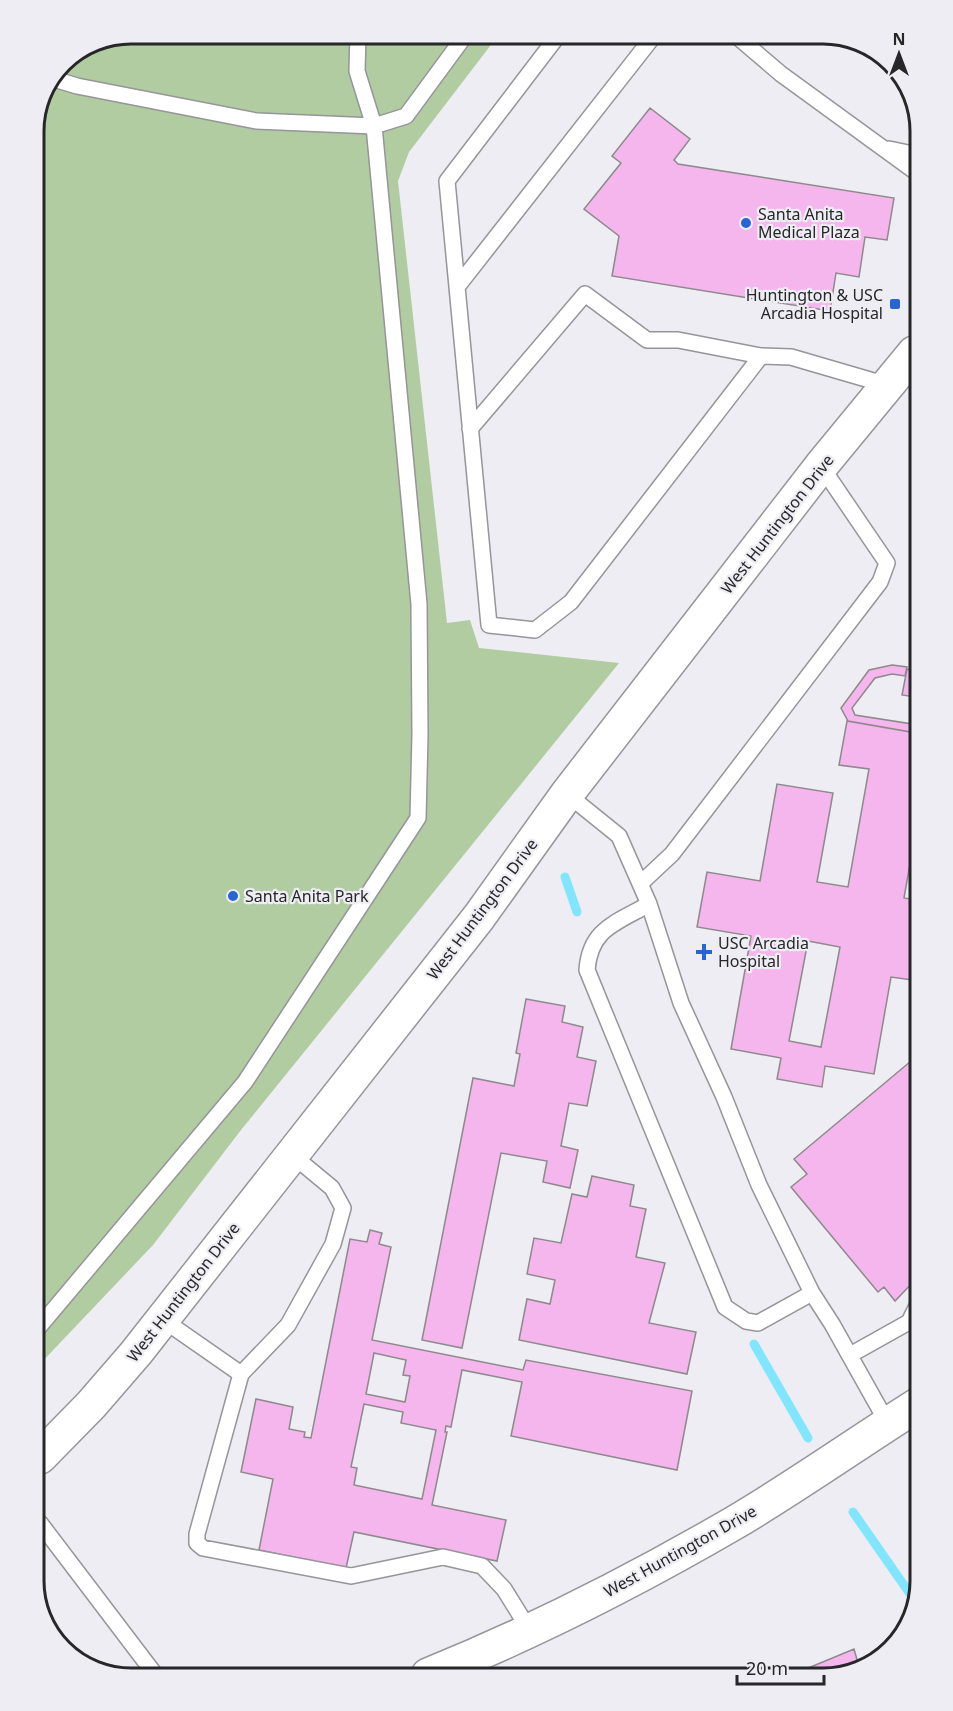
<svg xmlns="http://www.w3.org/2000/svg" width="953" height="1711" viewBox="0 0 953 1711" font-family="'Noto Sans',sans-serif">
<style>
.green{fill:#b0cca0}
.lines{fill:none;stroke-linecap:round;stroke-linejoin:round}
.stream{stroke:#81e6fd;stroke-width:9}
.building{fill:#f4b6ec;stroke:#8d898c;stroke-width:1.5;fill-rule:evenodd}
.service-casing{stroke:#95959a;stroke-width:18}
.primary-casing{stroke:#95959a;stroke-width:36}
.service{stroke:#fff;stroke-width:15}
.primary{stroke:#fff;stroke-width:33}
.poi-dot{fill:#2965d2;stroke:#ededf3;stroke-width:2}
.labels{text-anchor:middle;stroke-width:4.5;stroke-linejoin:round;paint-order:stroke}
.poi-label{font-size:16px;fill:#272628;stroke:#ededf3;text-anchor:start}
.street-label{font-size:16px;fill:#272628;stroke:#ededf3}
.rim{fill:none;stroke:#272628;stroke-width:3}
</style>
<rect width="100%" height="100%" fill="#ededf3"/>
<path class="green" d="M130 33H500L409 152 398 181 447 623 470 620 479 648 619 663 241 1130 153 1245 39 1365 33 124 62 61Z"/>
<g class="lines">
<path class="stream" d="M565 877 577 912
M754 1344 808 1438
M853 1512 915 1601"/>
</g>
<path class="building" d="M650 108 690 139 674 160 678 164 894 198 887 240 865 237 859 277 836 273 830 311 612 276 619 236 584 209 621 163 612 156Z
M892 665 907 667 905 676 892 674 875 678 852 708 855 715 912 724 911 732 848 721 841 708 869 670Z
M907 669 915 670V697L902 695Z
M847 721 916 733V830L904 898 916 900 917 953 912 980 891 977 874 1074 825 1066 822 1087 777 1079 781 1058 731 1049 751 936 697 927 707 872 760 881 777 784 833 793 817 882 848 887 869 769 839 765ZM808 941 840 947 821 1047 789 1041Z
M526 999 565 1006 562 1022 583 1027 577 1057 596 1061 587 1106 569 1103 561 1146 578 1150 570 1188 543 1182 547 1161 501 1153 462 1348 422 1340 473 1078 514 1086 520 1054 516 1053Z
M917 1056 918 1277 895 1301 884 1287 878 1292 791 1187 807 1174 794 1159Z
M592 1176 634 1185 630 1206 646 1209 636 1257 665 1263 649 1323 696 1332 687 1374 519 1340 527 1299 550 1304 555 1280 527 1274 534 1238 561 1243 572 1194 587 1197Z
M370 1230 382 1233 379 1244 391 1247 372 1340 523 1370 526 1360 692 1391 677 1470 511 1436 522 1382 462 1370 451 1427 446 1426 445 1432H447L432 1505 506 1520 497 1561 354 1532 346 1568 259 1550 273 1479 241 1472 256 1399 293 1407 289 1429 305 1432 304 1437 311 1438 350 1239 367 1242ZM374 1353 406 1360 403 1375 410 1376 405 1402 366 1394ZM364 1404 403 1412 401 1423 436 1430 422 1499 354 1485 357 1468 351 1467Z
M854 1649 860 1670 801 1671Z"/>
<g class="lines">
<g class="service-casing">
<path id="service" d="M560 33 447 181 489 625 535 630 571 602 761 356
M733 33 781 74 913 170
M54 79 77 86 256 121 374 126 406 116 467 33
M889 149 913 154
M457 287 656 33
M470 429 585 294 647 340H678L761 356 791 357 887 385
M567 794 619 836 649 904 681 1003 724 1097 759 1185 812 1293 832 1324 888 1424
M641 883 672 854 880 582 887 563 821 466
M649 904C617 923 590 928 587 970L725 1307 746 1321 758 1323 812 1293
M291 1154 332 1188 343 1208 333 1244 288 1325 241 1374 197 1534V1543L203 1548 351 1576 443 1557 482 1566 504 1589 530 1631
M162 1319 241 1374
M909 1322 918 1304
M39 1327 245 1082 418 818 420 735 419 604 374 126 357 71 358 33
M850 1355 909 1322 919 1321
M40 1523 157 1677"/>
</g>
<g class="primary-casing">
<path id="primary" d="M40 1457 91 1405 136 1353 479 917 567 794 821 466 914 353
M428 1675C534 1632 636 1580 734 1523 797 1486 857 1443 919 1404"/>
</g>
<use href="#service" class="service"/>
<use href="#primary" class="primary"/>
</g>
<g class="poi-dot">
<circle cx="746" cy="223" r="6"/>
<rect x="889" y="298" width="12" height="12" rx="3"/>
<circle cx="233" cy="896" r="6"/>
<path d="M701 943h6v6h6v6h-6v6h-6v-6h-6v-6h6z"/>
</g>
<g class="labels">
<g class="poi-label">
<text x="758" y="220">Santa Anita<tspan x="758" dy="18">Medical Plaza</tspan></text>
<text x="883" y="301" text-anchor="end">Huntington &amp; USC<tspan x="883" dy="18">Arcadia Hospital</tspan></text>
<text x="245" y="902">Santa Anita Park</text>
<text x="718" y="949">USC Arcadia<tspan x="718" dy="18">Hospital</tspan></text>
</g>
<g class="street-label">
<text transform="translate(777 524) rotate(-52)" y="6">West Huntington Drive</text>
<text transform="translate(482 909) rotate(-53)" y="6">West Huntington Drive</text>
<text transform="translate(183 1292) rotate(-52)" y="6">West Huntington Drive</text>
<text transform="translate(680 1551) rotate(-29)" y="6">West Huntington Drive</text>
</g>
</g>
<path d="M0 0H953V1711H0ZM131 44H823A87 87 0 0 1 910 131V1581A87 87 0 0 1 823 1668H131A87 87 0 0 1 44 1581V131A87 87 0 0 1 131 44Z" fill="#ededf3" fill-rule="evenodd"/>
<path class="rim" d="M131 44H823A87 87 0 0 1 910 131V1581A87 87 0 0 1 823 1668H131A87 87 0 0 1 44 1581V131A87 87 0 0 1 131 44Z"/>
<g transform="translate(899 54)" stroke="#ededf3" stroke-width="4.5" paint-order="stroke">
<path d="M0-4.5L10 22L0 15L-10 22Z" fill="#272628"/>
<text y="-9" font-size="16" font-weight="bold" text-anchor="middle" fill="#272628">N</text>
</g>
<path d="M737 1675v9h87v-9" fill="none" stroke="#272628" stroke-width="3"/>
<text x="746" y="1675" font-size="18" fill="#272628" stroke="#ededf3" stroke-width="4.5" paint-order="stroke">20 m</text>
</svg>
